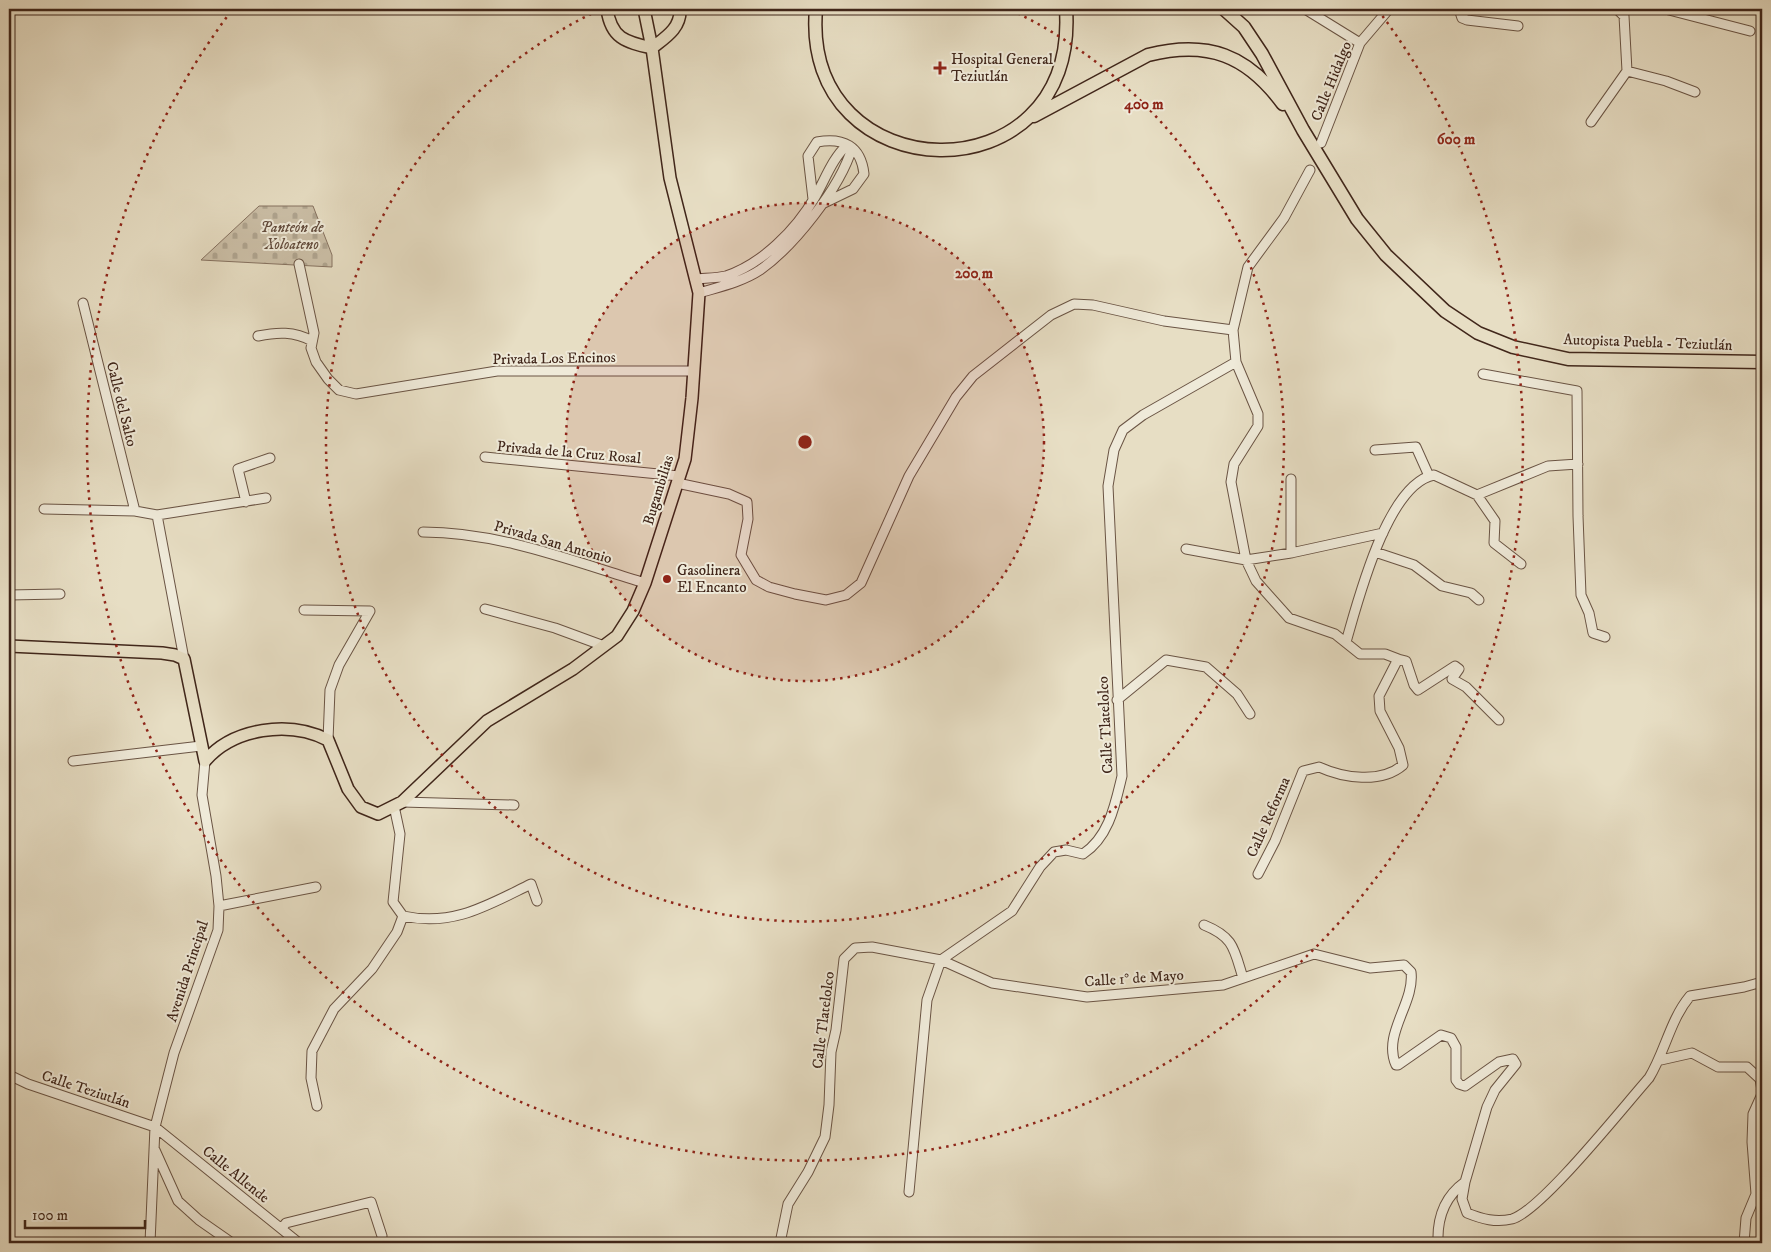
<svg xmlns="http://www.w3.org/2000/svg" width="1771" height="1252" viewBox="0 0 1771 1252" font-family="'IM FELL DW Pica',serif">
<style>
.cemetery{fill:url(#cemetery-stones);stroke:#867260}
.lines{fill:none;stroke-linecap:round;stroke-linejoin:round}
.minor-casing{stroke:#6a5444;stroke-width:11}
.major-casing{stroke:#40261a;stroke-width:14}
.highway-casing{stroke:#40261a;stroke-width:15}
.minor{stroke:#efead9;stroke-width:9}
.major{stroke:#e7dec4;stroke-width:11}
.highway{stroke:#e7dec4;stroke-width:12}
.ring{fill:none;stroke:#8f2418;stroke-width:2.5;stroke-dasharray:2.5 5}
.poi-dot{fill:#8f2418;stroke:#efead9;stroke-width:2}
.labels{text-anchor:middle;stroke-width:4;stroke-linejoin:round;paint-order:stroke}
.poi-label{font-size:15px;fill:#40261a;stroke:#efead9;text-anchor:start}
.street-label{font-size:15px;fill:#40261a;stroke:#efead9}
.park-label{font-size:15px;font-style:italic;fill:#634c3d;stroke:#efead9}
.centre{fill:#8f2418;stroke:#efead9;stroke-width:2.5}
.ring-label{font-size:15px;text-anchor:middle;font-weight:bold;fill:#8f2418;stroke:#efead9;stroke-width:4;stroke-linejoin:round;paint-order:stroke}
</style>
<defs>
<pattern id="cemetery-stones" width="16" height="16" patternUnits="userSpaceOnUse" patternTransform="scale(1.25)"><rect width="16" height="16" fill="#cbbfa7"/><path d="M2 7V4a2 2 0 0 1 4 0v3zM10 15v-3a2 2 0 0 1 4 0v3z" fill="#afa48f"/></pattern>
</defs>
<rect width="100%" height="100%" fill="#e7dec4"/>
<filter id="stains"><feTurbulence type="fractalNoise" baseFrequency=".004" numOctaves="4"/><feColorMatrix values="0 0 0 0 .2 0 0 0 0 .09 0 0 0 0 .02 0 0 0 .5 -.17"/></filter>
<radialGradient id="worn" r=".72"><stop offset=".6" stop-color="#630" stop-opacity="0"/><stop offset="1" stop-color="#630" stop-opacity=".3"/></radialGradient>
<path class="cemetery" d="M259 206H313L332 255V267L201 260Z"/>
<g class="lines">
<g class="minor-casing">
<path id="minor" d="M1305 9 1360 43
M1459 9 1462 18 1467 20 1518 26
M1665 9 1750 31
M1627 71 1666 81 1695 92
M1591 122 1627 71 1624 16 1617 9
M1321 143 1360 43 1389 9
M813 199 808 156 817 142C843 137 861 146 864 174L853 189 822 204
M299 264 314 333 311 348 316 362 328 379 339 390 356 394 497 371H694
M695 279C705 278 717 278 726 276 762 264 796 230 815 197 825 180 832 159 847 145
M699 293C719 287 742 282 760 270 794 246 840 188 852 148
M83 303 135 511
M258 336C277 332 294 331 312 341
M1483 374 1577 391 1578 516 1581 595 1589 613 1593 633 1605 637
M1375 450 1416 447 1429 476
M485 457 679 476
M1291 479V553
M677 483 729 494 747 502 748 519 741 555 756 580 769 587 795 594 826 600 846 595 861 583 909 476 956 397 973 376 1051 315 1074 304 1093 305 1164 321 1233 330
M1477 495 1495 521 1494 543 1521 564
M246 502 238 469 270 458
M44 509 135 511 157 515 266 498
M157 515 184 659
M423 532C499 532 572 561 645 583
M1186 549 1246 560 1291 553 1383 533
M1375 552 1414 565 1442 586 1471 593 1479 600
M9 595 60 594
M485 609 555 628 604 646
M304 610 370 611 339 665 330 690 328 740
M1346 642C1358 601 1387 484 1434 475L1477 495 1548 466 1578 464
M1398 659 1406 661 1414 685 1418 690 1455 666 1459 669 1452 679 1466 687 1499 720
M1117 700 1166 660 1206 667 1237 694 1250 714
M73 761 201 746
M402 802 514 805
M394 806 400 834 393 902 403 916
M1258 874 1275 841 1303 771 1319 767C1343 778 1381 784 1403 765L1399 748 1380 711 1379 696 1398 659 1385 654H1360L1335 634 1289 618 1256 581 1246 560 1231 482 1234 464 1258 426V414L1236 362 1233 330 1248 267 1284 218 1310 170
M219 906 316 887
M403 916C453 927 488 905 531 884L537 901
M1204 925C1234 937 1234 949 1243 978
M941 960 1012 911 1040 867 1054 852 1066 850 1083 854C1109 837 1115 805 1122 776L1108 486 1114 450 1123 430 1143 415 1236 362
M1661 1060 1692 1053 1718 1067H1747L1760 1079 1762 1090
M9 1075 28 1084 155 1127 299 1243
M317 1106 311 1078 312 1051 334 1009 372 969 397 932 403 916
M155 1150 178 1201 199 1220 232 1243
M909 1192 927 1000 941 960
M282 1228 286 1223 371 1202 382 1236
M150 1243 155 1127 174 1053 218 930 219 906 216 876 202 795 205 761
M780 1243 788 1204 808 1172 825 1137 829 1105 831 1052 836 1030 844 959 855 948 872 947 941 960 992 983 1087 997 1223 985 1314 954 1370 968 1404 965 1411 972C1415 1003 1382 1034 1396 1065H1398L1441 1035 1451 1038 1456 1047V1080L1459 1084 1465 1086 1499 1062 1513 1059 1516 1064 1495 1090 1487 1107 1465 1182 1462 1199 1467 1213C1482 1219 1496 1223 1512 1219 1541 1211 1624 1106 1649 1078 1665 1052 1670 1020 1690 996L1744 987 1762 982
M1438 1243C1437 1218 1444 1197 1465 1182
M1744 1243 1746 1218 1756 1194 1752 1142 1753 1114 1762 1094"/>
</g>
<g class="major-casing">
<path id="major" d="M607 9C611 38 625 42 652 48 666 37 681 28 680 9
M9 646 162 653 175 655 184 659 205 761
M205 761C233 728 289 720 328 740L348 789 361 807 378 814 402 802 487 721 573 669 617 636 633 611 645 583 685 459 692 398 699 293 670 178 652 48 644 9"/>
</g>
<g class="highway-casing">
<path id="highway" d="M816 9C800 193 1079 201 1066 9
M1224 9 1244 27 1262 54 1303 130 1357 219 1386 255 1445 311 1478 333 1513 347 1568 359 1762 362
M1034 116 1148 55C1208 40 1247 55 1283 104"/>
</g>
<use href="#minor" class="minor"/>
<use href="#major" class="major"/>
<use href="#highway" class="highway"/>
</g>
<circle cx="805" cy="442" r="239" fill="#8f2418" fill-opacity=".12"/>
<g class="ring">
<circle cx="805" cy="442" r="239"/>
<path d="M1011 10A479 479 0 1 1 599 10"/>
<path d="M1378 10A718 718 0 1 1 232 10"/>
</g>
<g class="poi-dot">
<path d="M937.5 60.5h5v5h5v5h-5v5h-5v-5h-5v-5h5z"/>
<circle cx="667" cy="579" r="5"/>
</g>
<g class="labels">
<g class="poi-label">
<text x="951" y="64">Hospital General<tspan x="951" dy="17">Teziutlán</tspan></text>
<text x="677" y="575">Gasolinera<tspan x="677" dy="17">El Encanto</tspan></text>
</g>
<g class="street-label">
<text transform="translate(1331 81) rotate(-68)" y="5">Calle Hidalgo</text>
<text transform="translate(1648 342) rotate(2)" y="5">Autopista Puebla - Teziutlán</text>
<text transform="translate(554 358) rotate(-1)" y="5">Privada Los Encinos</text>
<text transform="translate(122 404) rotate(76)" y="5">Calle del Salto</text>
<text transform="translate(569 452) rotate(5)" y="5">Privada de la Cruz Rosal</text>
<text transform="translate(658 490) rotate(-73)" y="5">Bugambilias</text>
<text transform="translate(553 542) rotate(16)" y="5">Privada San Antonio</text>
<text transform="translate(1105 725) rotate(-93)" y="5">Calle Tlatelolco</text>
<text transform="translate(1268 817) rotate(-66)" y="5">Calle Reforma</text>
<text transform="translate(187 971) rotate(-72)" y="5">Avenida Principal</text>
<text transform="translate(1134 978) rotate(-4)" y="5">Calle 1° de Mayo</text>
<text transform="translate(823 1020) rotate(-83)" y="5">Calle Tlatelolco</text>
<text transform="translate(86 1089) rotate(18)" y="5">Calle Teziutlán</text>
<text transform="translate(236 1174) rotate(39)" y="5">Calle Allende</text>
</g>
<g class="park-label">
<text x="292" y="232">Panteón de<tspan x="292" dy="17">Xoloateno</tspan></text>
</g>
</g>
<circle cx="805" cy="442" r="8" class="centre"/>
<g class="ring-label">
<text x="1144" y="109">400 m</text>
<text x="1456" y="144">600 m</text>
<text x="974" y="278">200 m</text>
</g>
<rect width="1771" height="1252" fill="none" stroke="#e7dec4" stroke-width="30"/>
<rect x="10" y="10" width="1751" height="1232" fill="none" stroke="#40261a" stroke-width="2.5"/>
<rect x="15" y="15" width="1741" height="1222" fill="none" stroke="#40261a"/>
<path d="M25 1220v8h120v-8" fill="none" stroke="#40261a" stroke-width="2.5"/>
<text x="32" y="1220" font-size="15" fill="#40261a" stroke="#efead9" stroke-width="4" paint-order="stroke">100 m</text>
<rect width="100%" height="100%" filter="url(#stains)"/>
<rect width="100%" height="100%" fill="url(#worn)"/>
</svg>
